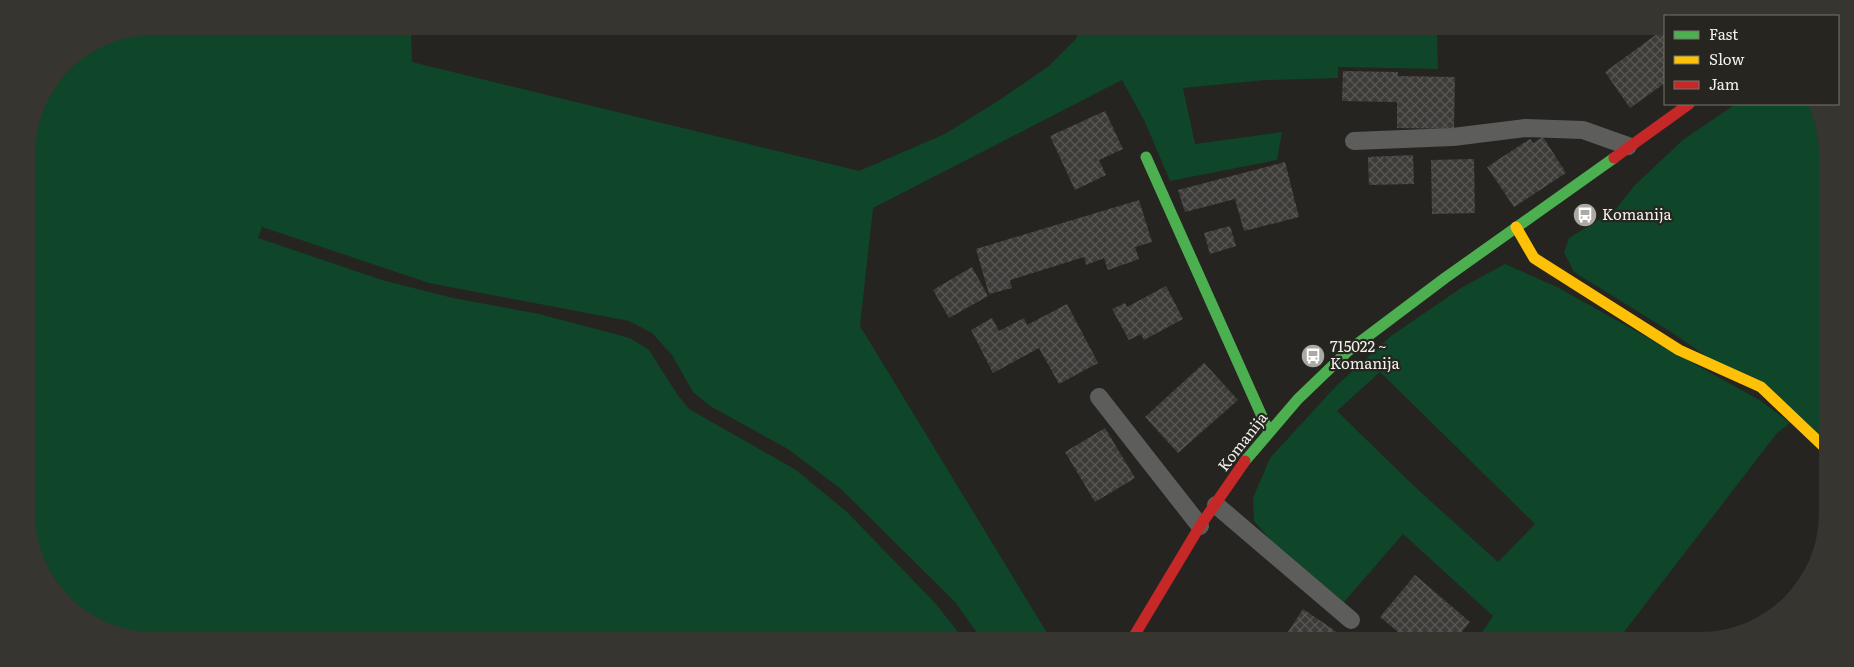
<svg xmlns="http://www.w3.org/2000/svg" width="1854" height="667" viewBox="0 0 1854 667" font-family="Literata,serif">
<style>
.grass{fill:#0f4529;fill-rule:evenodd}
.building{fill:url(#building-cross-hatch)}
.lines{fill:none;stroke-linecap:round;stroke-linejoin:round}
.lane{stroke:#5d5d5c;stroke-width:18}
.fast{stroke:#4caf50;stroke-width:11}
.slow{stroke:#ffc107;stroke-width:11}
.jam{stroke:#c62828;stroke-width:11}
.labels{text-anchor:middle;stroke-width:4.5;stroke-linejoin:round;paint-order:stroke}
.poi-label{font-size:15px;fill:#f1f0ec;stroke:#26251f;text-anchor:start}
.street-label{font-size:15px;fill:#f1f0ec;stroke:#26251f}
</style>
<defs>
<pattern id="building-cross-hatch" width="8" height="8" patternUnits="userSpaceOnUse" patternTransform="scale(1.25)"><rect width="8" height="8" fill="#3d3c39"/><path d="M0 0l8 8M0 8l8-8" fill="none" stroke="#5a5856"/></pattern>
</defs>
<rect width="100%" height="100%" fill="#252420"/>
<path class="grass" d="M154 26H411L412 62 859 171 945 134 1001 99 1049 66 1075 40 1083 26H1437L1438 69 1338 67V78L1266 80 1183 88 1195 144 1282 132 1277 160 1170 181 1145 122 1122 80 873 208 860 326 1052 641H983L955 602 841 489 788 449 710 406 693 392 672 355 652 333 629 321 429 283 262 227 258 238 382 280 453 298 539 314 630 338 649 350 677 394 689 409 796 470 847 512 936 604 965 641H154L113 634 58 597 29 537 27 146 40 97 70 58 106 36Z
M1736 104H1811L1827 137 1823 437 1674 334 1574 272 1564 252 1569 238 1615 210 1635 185 1684 139Z
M1505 264 1557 287 1761 401 1790 423 1777 433 1617 641H1476L1493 616 1403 534 1344 602 1272 542 1254 521 1253 498 1270 458 1337 385 1391 336 1461 288ZM1380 372 1535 524 1498 562 1414 486 1337 411Z"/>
<path class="building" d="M1665 28V83L1630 108 1605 72Z
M1343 71 1398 72V76L1455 77 1454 129 1397 128V102L1342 101Z
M1105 111 1123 149 1099 160 1106 175 1075 190 1050 136Z
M1543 137 1566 173 1514 207 1487 167 1530 139 1533 143Z
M1413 155 1414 184 1369 185 1368 157Z
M1474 159 1475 213 1432 214 1431 160Z
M1285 162 1299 217 1244 231 1235 199 1185 212 1178 190Z
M1139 200 1152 242 1135 247 1139 259 1108 270 1104 258 1086 265 1084 257 1010 280 1012 288 989 294 976 249Z
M1230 226 1236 246 1210 254 1204 233Z
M972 267 988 296 949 318 933 290Z
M1166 286 1183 319 1144 340 1141 334 1129 340 1112 309 1125 303 1127 307Z
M1067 304 1098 363 1059 384 1039 348 993 373 971 330 992 318 999 331 1024 318 1027 325Z
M1204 363 1238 400 1178 453 1145 417Z
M1105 428 1135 478 1095 502 1065 452Z
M1415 575 1470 622 1454 641H1401L1404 637 1380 617Z
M1303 609 1350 641H1282Z"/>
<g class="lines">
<path class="lane" d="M1354 141 1453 137 1526 128 1583 130 1628 146
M1099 397 1200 526
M1216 505 1351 620"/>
<path class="fast" d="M1146 157 1269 432
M1245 461 1298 399 1348 351 1445 278 1614 158"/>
<path class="slow" d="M1516 227 1534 258 1679 350 1761 387 1822 445"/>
<path class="jam" d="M1614 158 1689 104
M1131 641 1200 526 1245 461"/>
</g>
<defs>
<g id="bus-disc" transform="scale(1.25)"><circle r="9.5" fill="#aaa9a5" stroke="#26251f"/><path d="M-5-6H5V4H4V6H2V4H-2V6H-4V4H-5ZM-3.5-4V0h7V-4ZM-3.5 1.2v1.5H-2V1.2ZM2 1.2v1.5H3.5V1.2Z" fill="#fff"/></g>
</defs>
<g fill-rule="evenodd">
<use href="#bus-disc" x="1585" y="215"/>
<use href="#bus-disc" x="1313" y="356"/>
</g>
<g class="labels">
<g class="poi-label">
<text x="1602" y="220">Komanija</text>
<text x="1330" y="352">715022 ~<tspan x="1330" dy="17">Komanija</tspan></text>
</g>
<g class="street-label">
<text transform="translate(1243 442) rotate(-52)" y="5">Komanija</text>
</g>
</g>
<path d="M0 0H1854V667H0ZM154 35H1700A119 119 0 0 1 1819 154V513A119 119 0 0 1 1700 632H154A119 119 0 0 1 35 513V154A119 119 0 0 1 154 35Z" fill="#36352f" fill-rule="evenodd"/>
<rect x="1664" y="15" width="175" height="90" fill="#26251f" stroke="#777671"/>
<rect x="1674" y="31" width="25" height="8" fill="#4caf50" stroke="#777671"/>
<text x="1709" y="40" font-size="15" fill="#f1f0ec">Fast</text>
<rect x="1674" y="56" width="25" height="8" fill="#ffc107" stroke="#777671"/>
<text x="1709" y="65" font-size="15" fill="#f1f0ec">Slow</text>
<rect x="1674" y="81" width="25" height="8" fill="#c62828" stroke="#777671"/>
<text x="1709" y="90" font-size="15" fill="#f1f0ec">Jam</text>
</svg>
